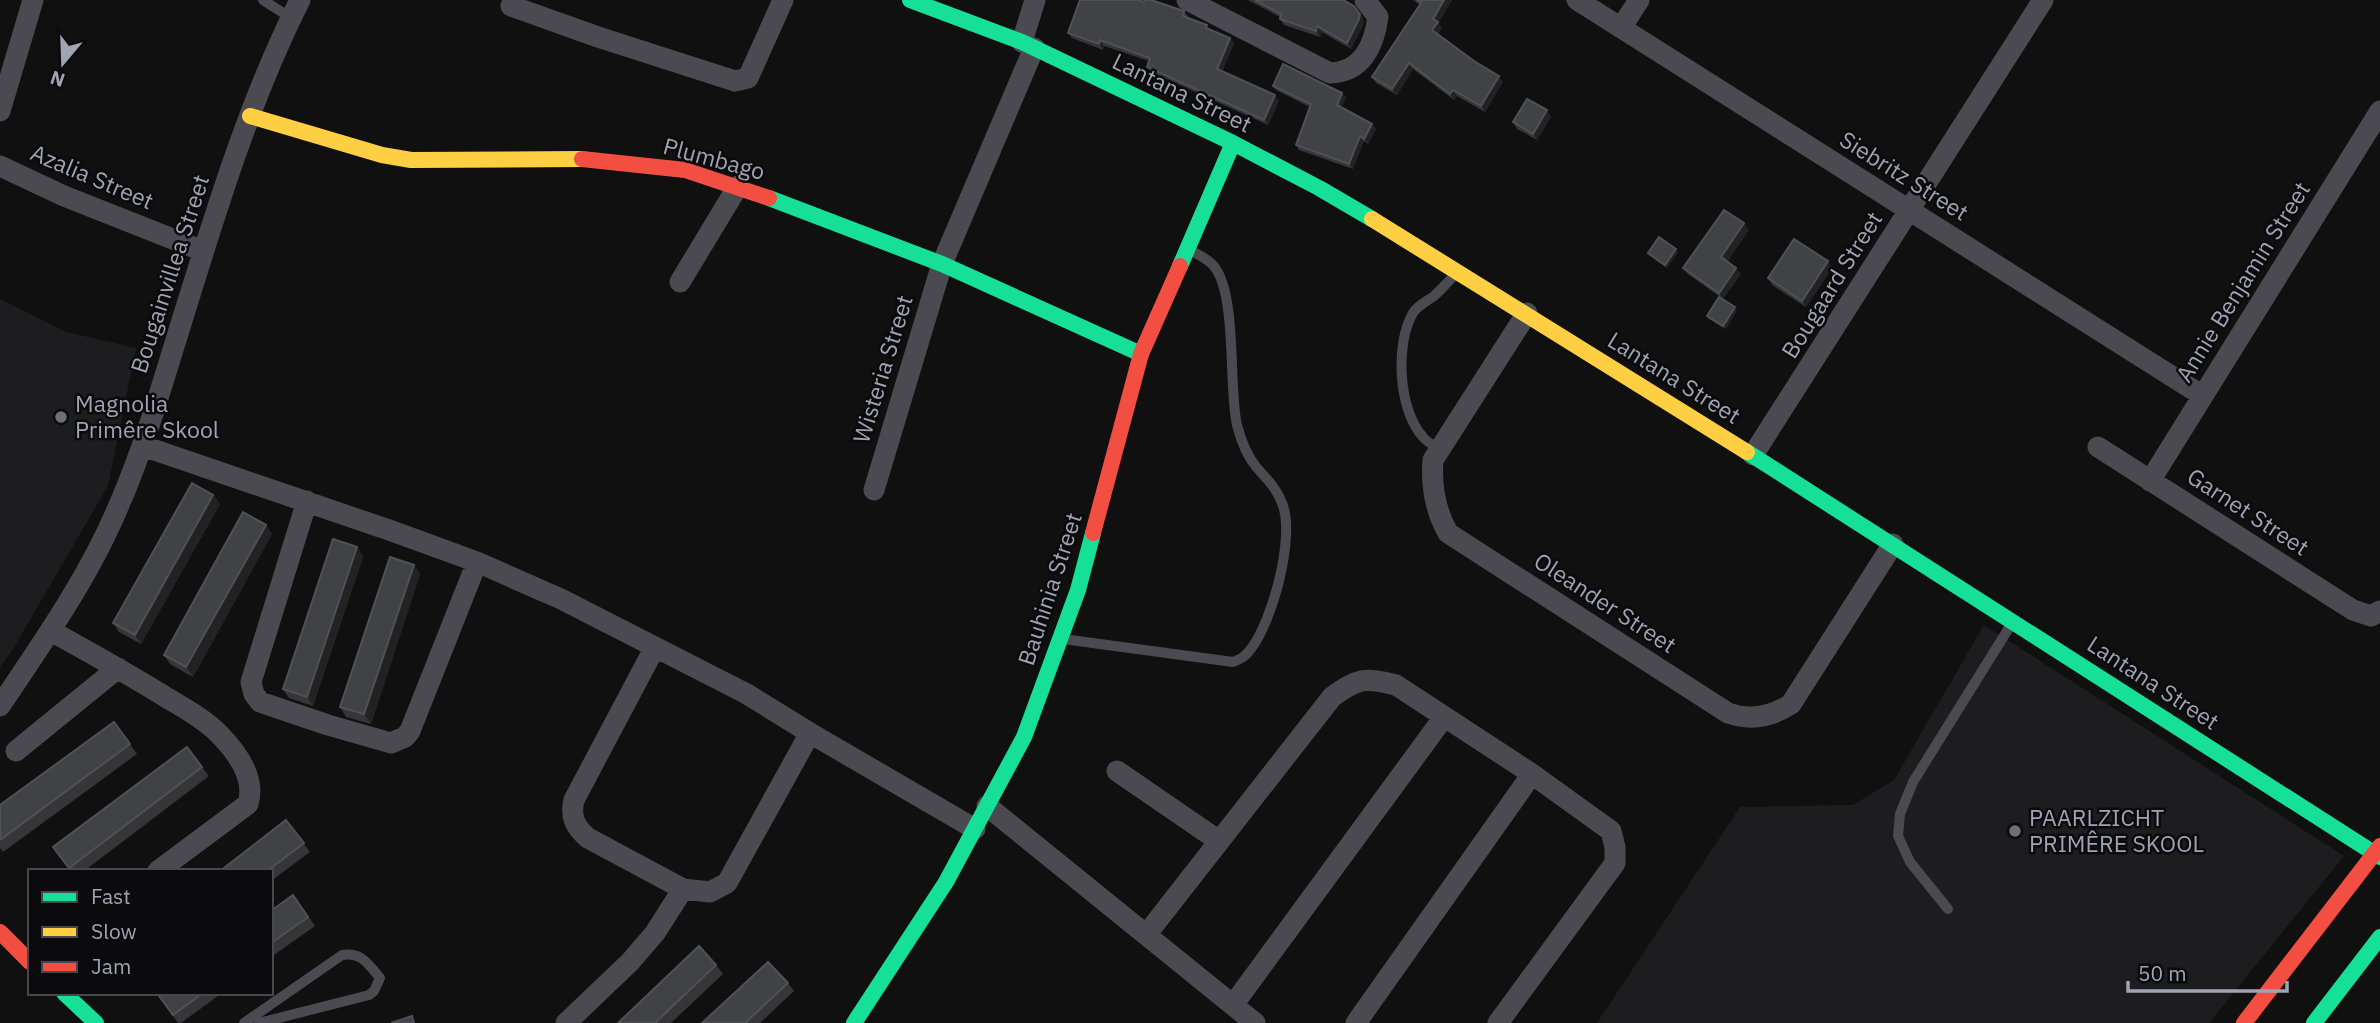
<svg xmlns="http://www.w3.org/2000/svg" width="2380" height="1023" viewBox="0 0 2380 1023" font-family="'IBM Plex Sans',sans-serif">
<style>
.built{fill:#1d1d1f}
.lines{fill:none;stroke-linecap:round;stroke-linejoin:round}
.lane{stroke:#4a4a50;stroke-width:10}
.street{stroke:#4a4a50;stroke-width:21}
.fast{stroke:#16e098;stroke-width:16}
.slow{stroke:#ffcf43;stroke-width:16}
.jam{stroke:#f24e42;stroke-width:16}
.wall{fill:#363638}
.shaded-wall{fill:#222223}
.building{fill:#414245;stroke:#505156;stroke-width:2}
.poi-dot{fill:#6e7079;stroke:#0b0a0c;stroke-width:2.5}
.labels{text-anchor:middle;stroke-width:5;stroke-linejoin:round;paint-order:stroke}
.street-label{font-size:23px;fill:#a0a3b2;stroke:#0b0a0c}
.poi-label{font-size:23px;fill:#a0a3b2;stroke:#0b0a0c;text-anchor:start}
</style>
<rect width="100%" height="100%" fill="#101010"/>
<path class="built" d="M0 299 66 332 136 348 108 486 13 649 0 667Z
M1984 625 2344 856 2209 1023H1597L1740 807 1853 805 1894 780Z"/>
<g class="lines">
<path class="lane" d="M263 0 291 18
M1440 450C1434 446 1427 442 1423 437 1398 410 1395 343 1413 313 1417 306 1427 301 1434 296 1442 289 1449 280 1457 273
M1063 639 1233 662C1240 659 1245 657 1250 650 1272 623 1296 536 1282 503 1277 489 1267 479 1257 468 1247 456 1241 441 1237 425 1228 387 1238 290 1212 264 1206 258 1197 254 1189 249
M1948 909 1910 862 1898 836 1900 814 1913 782 2012 623
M244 1023 342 955C362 952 368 964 380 978L374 991 369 995 259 1023"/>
<path class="street" d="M1187 0 1330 73C1362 72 1374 46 1378 17L1365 0
M1577 0 2203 396
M511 6 598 37 735 81 748 78 783 0
M1621 28 1639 0
M1022 42 1035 0
M0 111 33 0
M0 166 64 196 203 251
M680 282 738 186
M1527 313 1433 460C1431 486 1435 510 1448 533L1728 713C1750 721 1771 717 1791 704L1893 544
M143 446 392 531 477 562 561 599 747 694 810 733 975 829
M2098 447 2353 610 2371 616 2380 611
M1753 455 2043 0
M2150 481 2380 111
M874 490 942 264 1034 48
M307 501 251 682 254 694 260 702 328 725 391 743 405 737 410 731 477 562
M51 631C89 652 127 673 164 696 182 707 203 718 218 733 236 751 256 778 248 804L158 871
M655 647 574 800C570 817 575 827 588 838L683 889 710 892 727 883 810 733
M0 706C43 642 89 577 119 505 146 443 164 378 184 314 217 208 250 99 300 0
M16 751 118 668
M1117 771 1219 841
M987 806 1255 1023
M1146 935 1332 697C1358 678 1365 677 1396 685L1532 774 1611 831 1615 847V863L1498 1023
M1233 1005 1444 717
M566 1023 630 962 655 933 683 889
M1356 1023 1532 774"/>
<path class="fast" d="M910 0 1022 42 1233 143 1319 188 1372 219
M769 198 942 264 1141 354
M1180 266 1233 143
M1747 452 2380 857
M64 993 96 1023
M854 1023 946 882 1024 737 1078 590 1093 533
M2314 1023 2380 937"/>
<path class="slow" d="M250 116 382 155 411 160 582 159
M1372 219 1747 452"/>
<path class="jam" d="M582 159 685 170 769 198
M1093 533 1141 354 1180 266
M0 932 30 962
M2244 1023 2380 846"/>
</g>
<path class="wall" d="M1248 0H1343L1364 20 1363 25 1351 49 1322 32 1320 37 1284 25 1280 19V17Z
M1413 0H1452L1438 23 1442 28 1438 34 1503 82 1485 112 1457 96 1454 100 1413 69 1397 95 1376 83 1372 77 1420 5Z
M1144 2 1184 11 1188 16V18L1234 43 1222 72 1279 101 1268 125 1151 72 1147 67 1149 61 1104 46 1103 50 1072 38 1068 33Z
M1273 86 1342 93 1346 98 1341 107 1372 124 1376 129 1368 144 1364 141 1353 169 1299 150 1296 145 1310 107 1276 90Z
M1547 110 1551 117 1537 140 1517 129 1513 122Z
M1749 230 1727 261 1736 268 1741 274 1723 299 1688 274 1683 268Z
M1678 252 1667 268 1650 256 1648 253Z
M1828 261 1832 268 1806 307 1772 285 1768 278Z
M1737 310 1726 329 1709 319 1707 316Z
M213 495 220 504 141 644 119 632 113 623Z
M266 525 272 534 193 677 170 664 164 655Z
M357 547 363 557 313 706 289 698 283 689Z
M414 565 420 574 371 724 346 717 340 707Z
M114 722 137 754 3 852 0 848V805Z
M202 767 209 776 84 871H71L53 847Z
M286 820 310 852 271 881V871H220Z
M293 895 315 926 271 957V911Z
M716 965 723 974 671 1023H618Z
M788 983 794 991 760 1023H702Z
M222 993 181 1023H178L157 994Z"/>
<path class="shaded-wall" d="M1444 0H1452L1438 23 1442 28 1436 36 1432 30 1433 19Z
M1360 14 1364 20 1363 25 1351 49 1347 43Z
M1317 26 1322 32 1320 37 1316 31Z
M1230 38 1234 43 1221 75 1217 69Z
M1100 40 1104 46 1103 50 1099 44Z
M1409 63 1413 69 1397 95 1392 89Z
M1499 76 1503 82 1485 112 1481 106Z
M1453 90 1457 96 1454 100 1450 94Z
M1342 93 1346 98 1340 110 1337 105Z
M1275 95 1279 101 1268 125 1264 120Z
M1547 110 1551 117 1537 140 1533 134Z
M1372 124 1376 129 1368 144 1364 139Z
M1360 136 1364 141 1353 169 1349 164Z
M1744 223 1749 230 1726 264 1721 257Z
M1676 249 1678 252 1667 268 1665 265Z
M1828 261 1832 268 1806 307 1802 301Z
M1736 268 1741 274 1723 299 1719 293Z
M1735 307 1737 310 1726 329 1723 326Z
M213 495 220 504 141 644 135 635Z
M266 525 272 534 193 677 186 667Z
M357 547 363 557 313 706 307 697Z
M414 565 420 574 371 724 364 714Z"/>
<path class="building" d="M1080 0H1138L1144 2 1145 0H1151L1184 11 1183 16 1207 25 1206 28 1230 38 1217 69 1275 95 1264 120 1147 67 1150 58 1100 40 1099 44 1068 33Z
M1255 0H1343L1354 6 1360 14 1359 19 1347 43 1317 26 1316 31 1280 19 1281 14Z
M1417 0H1444L1433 19 1438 22 1432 30 1474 61 1499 76 1481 106 1453 90 1450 94 1409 63 1392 89 1372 77 1421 3Z
M1283 64 1342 93 1337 105 1372 124 1364 139 1360 136 1349 164 1296 145 1311 104 1273 86Z
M1527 99 1547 110 1533 134 1513 122Z
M1724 210 1744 223 1721 257 1736 268 1719 293 1683 268Z
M1659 237 1676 249 1665 265 1648 253Z
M1794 239 1828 261 1802 301 1768 278Z
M1719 297 1735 307 1723 326 1707 316Z
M192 483 213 495 135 635 113 623Z
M243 512 266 525 186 667 164 655Z
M333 539 357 547 307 697 283 689Z
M390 557 414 565 364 714 340 707Z
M114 722 130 744 0 840V805Z
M187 747 202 767 69 868 53 847Z
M286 820 304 843 267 871H220Z
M293 895 308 917 271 943V911Z
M699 946 716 965 655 1023H618Z
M768 962 788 983 745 1023H702Z
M157 993H203L173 1015Z
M412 1016 414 1023H391Z"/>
<g class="poi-dot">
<circle cx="61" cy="417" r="7"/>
<circle cx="2015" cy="831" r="7"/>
</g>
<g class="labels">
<g class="street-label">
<text transform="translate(1182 93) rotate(26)" y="8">Lantana Street</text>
<text transform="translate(714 159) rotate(15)" y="8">Plumbago</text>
<text transform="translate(1904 176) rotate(32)" y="8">Siebritz Street</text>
<text transform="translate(92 177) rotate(23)" y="8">Azalia Street</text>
<text transform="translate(170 274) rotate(-72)" y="8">Bougainvillea Street</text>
<text transform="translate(2243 282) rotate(-58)" y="8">Annie Benjamin Street</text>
<text transform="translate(1832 285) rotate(-58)" y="8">Bougaard Street</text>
<text transform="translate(883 369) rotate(-73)" y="8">Wisteria Street</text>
<text transform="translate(1674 378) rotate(32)" y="8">Lantana Street</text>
<text transform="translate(2248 512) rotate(33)" y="8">Garnet Street</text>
<text transform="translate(1050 589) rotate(-72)" y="8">Bauhinia Street</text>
<text transform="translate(1605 603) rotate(33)" y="8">Oleander Street</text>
<text transform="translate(2153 683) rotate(33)" y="8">Lantana Street</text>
</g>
<g class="poi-label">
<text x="75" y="412">Magnolia<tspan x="75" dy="26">Primêre Skool</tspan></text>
<text x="2029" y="826">PAARLZICHT<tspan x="2029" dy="26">PRIMÊRE SKOOL</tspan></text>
</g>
</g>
<rect x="28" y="869" width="245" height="126" fill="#0b0a0c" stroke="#47474e" stroke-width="2"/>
<rect x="42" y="892" width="35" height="10" fill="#16e098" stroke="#47474e" stroke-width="2"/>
<text x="91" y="904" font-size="21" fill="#a0a3b2">Fast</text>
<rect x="42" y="927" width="35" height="10" fill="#ffcf43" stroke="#47474e" stroke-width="2"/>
<text x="91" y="939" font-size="21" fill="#a0a3b2">Slow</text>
<rect x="42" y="962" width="35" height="10" fill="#f24e42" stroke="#47474e" stroke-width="2"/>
<text x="91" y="974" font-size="21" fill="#a0a3b2">Jam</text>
<g transform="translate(63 63) rotate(199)" stroke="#0b0a0c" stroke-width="5" paint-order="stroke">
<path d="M0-5L12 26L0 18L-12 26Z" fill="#a0a3b2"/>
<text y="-10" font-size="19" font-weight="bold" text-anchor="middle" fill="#a0a3b2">N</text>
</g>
<path d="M2128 981v10h159v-10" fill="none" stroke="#a0a3b2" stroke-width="3.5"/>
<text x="2138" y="981" font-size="21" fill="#a0a3b2" stroke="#0b0a0c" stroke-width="5" paint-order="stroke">50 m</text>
</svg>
